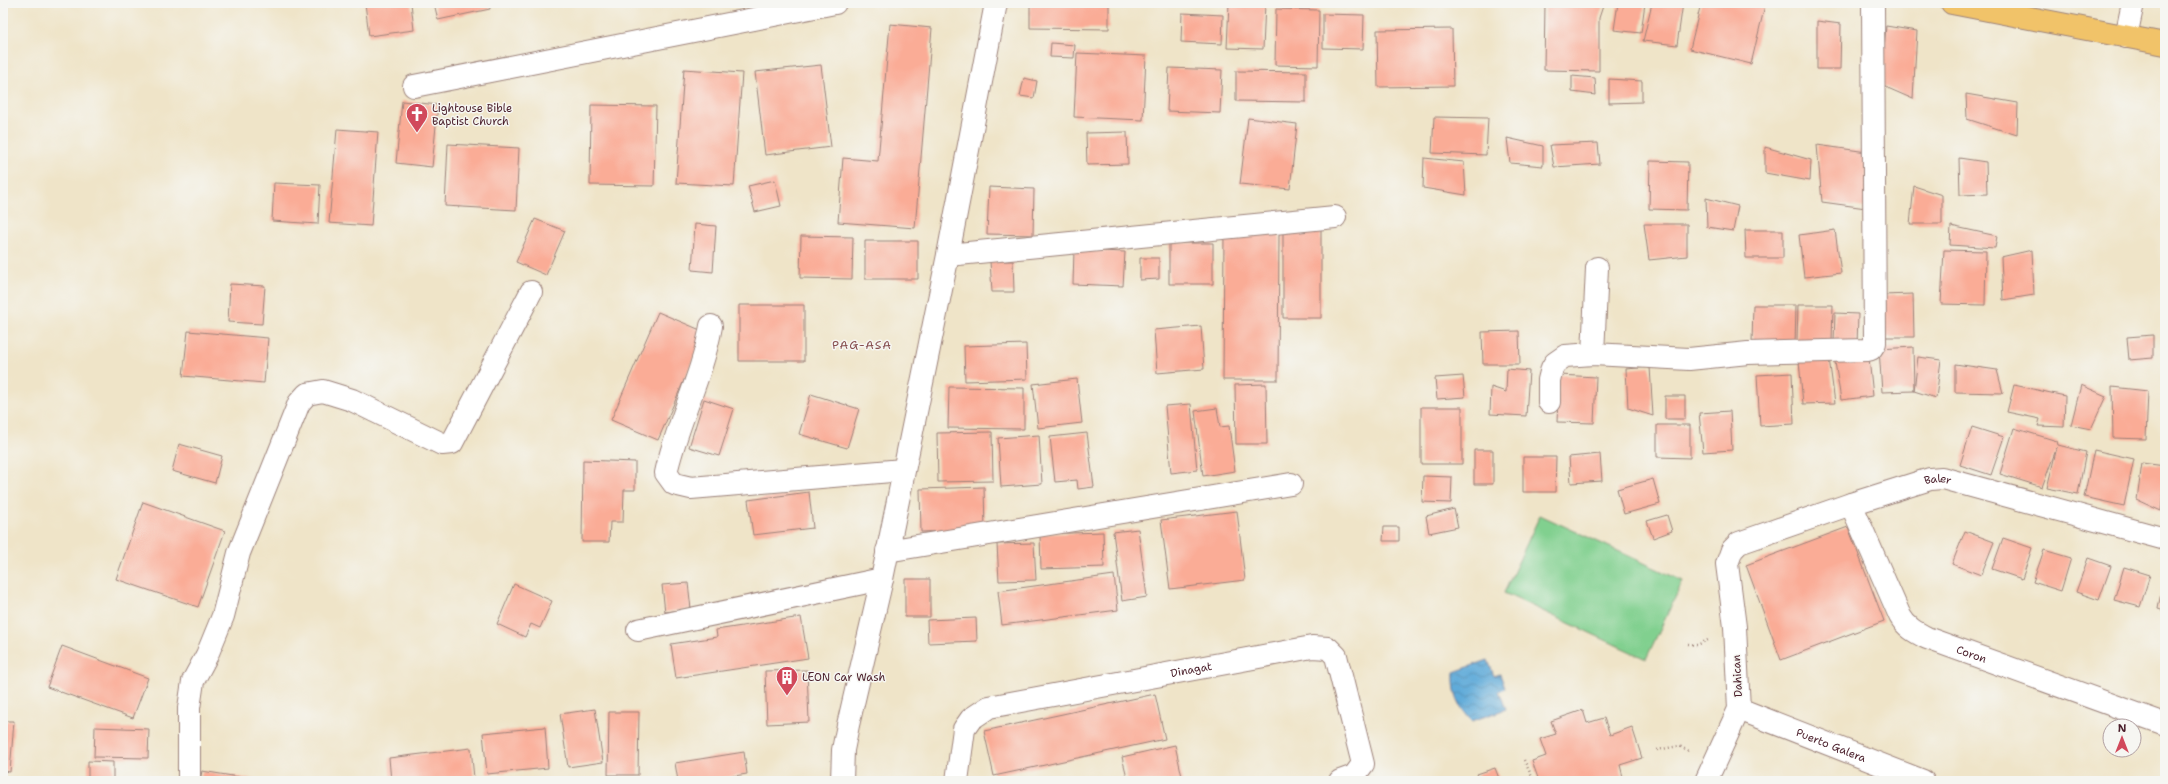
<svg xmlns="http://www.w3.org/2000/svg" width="2168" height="784" viewBox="0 0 2168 784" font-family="'Shantell Sans',sans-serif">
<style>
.grass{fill:#81d08f;stroke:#66785d}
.water{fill:url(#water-waves);stroke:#566582}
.building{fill:#faac96}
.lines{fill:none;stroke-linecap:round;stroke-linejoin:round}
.minor-casing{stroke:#9c827a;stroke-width:24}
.major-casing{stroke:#9c827a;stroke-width:24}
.path{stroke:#9c827a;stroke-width:2.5;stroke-dasharray:1 3;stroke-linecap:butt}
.minor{stroke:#fff;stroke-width:22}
.major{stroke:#f1c369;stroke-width:22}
.labels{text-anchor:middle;stroke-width:3;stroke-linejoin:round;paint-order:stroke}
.poi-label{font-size:11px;fill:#4a1f2b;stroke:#f6f6f2;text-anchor:start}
.street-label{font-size:11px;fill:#4a1f2b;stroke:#f6f6f2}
.neighbourhood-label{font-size:12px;letter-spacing:1px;fill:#885050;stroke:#f6f6f2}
</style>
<defs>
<pattern id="water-waves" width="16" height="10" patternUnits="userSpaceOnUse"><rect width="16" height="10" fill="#61abd9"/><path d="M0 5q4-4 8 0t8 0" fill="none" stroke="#528bb0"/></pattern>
</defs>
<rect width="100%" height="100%" fill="#f6f6f2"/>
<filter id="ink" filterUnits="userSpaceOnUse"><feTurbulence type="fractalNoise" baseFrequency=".025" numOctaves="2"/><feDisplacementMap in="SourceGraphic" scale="8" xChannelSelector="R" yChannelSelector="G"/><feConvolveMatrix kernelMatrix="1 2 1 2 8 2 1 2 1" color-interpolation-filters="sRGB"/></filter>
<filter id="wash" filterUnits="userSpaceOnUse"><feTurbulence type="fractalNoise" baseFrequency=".012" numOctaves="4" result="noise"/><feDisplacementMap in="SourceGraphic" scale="16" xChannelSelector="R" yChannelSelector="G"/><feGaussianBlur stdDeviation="0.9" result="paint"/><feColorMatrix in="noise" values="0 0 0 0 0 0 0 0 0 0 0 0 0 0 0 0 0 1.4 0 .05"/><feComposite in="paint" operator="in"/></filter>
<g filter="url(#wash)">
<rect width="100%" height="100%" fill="#efe4c8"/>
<path class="grass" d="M1540 515 1683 581 1646 659 1504 593Z"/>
<path class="water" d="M1488 660 1494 676 1500 674 1505 688 1499 691 1506 709 1472 721C1458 706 1453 694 1454 672Z"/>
<g id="blocks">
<path class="building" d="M365 3H411L414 30 369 36Z
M434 3H489L490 9 438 20Z
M722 3H758V4L722 6Z
M1030 3H1109V29L1030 28Z
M1229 3H1265L1263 49 1227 48Z
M1545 3H1604L1599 18V71L1544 70Z
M1618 3H1645L1641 33 1614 30Z
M1652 3H1683L1677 45 1643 41Z
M1701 3H1758L1765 5 1751 64 1690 49Z
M1276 9 1319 10 1318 66 1275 65Z
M1182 13 1223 15 1222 44 1181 42Z
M1323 14 1364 15 1363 49 1323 48Z
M1817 21 1841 24 1840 69H1817Z
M890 24 932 28 915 228 838 222 843 158 878 161Z
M1886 26 1917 31 1913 99 1881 85Z
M1452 29 1453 86 1378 87 1377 30Z
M1051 43 1075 45 1074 58 1050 57Z
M1077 53 1146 56 1143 120 1074 117Z
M821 65 831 147 765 155 755 72Z
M1169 68 1222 70 1220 113 1167 111Z
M684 69 742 73 734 186 676 183Z
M1236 71 1306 72V102L1236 101Z
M1572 76 1595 78 1596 95 1572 92Z
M1024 78 1037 81 1034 98 1020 96Z
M1609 79 1642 81V102L1609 103Z
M1966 94 2018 103 2017 135 1967 119Z
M402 101 438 105 432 167 396 163Z
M591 105 656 106 654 186 590 185Z
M1434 117 1488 118 1486 155 1432 153Z
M1248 118 1297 124 1290 189 1240 184Z
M337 129 378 132 371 226 329 223Z
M1127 132 1128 164 1087 165 1086 133Z
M1507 138 1543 146V166L1510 163Z
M1598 143 1600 164 1554 167 1550 145Z
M448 144 519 148 516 210 445 206Z
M1817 145 1867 152 1866 208 1822 202Z
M1765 147 1811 160 1810 181 1765 173Z
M1424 158 1464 162 1466 195 1423 188Z
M1959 158 1986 162 1987 194 1960 195Z
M1650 161 1688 162 1687 210 1649 209Z
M775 180 781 206 755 212 748 186Z
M274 183 320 185 318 224 272 221Z
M1914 186 1942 195V224H1910Z
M989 187 1034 189 1033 235 987 234Z
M1706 198 1738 206 1733 231 1707 227Z
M535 219 565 231 546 275 516 262Z
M695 224 716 226 713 272 692 270Z
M1644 224H1687V256L1649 260Z
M1951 226 1997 236 1995 248 1950 245Z
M1283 227H1321V318H1283Z
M1745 230H1783V258H1746Z
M1835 230 1841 273 1804 277 1799 235Z
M1224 234H1279L1278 380H1223Z
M801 236 853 237 852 279 800 278Z
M865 241H918V279H865Z
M1169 243H1213V284H1169Z
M1074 250 1125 252 1123 286 1073 284Z
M1944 250 1986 251 1985 305 1941 304Z
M2032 250 2034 295 2003 300 2001 257Z
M1140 258H1159V279L1140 280Z
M990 261H1013L1014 292H992Z
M230 284 265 286 262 324 228 322Z
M1913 294 1914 337H1883L1882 295Z
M739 305H804V361H739Z
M1753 305H1796L1795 345 1752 343Z
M1798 305H1833L1832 341H1797Z
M658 312 705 332 658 440 611 420Z
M1835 313 1858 314 1857 345 1834 343Z
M1201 326 1204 369 1157 373 1154 330Z
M188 331 268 338 264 383 183 376Z
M1519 331 1520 364H1483L1482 332Z
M2153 335V358L2129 360 2127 337Z
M1026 344 1027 379 965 381 964 346Z
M1913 347 1914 391 1882 392 1879 349Z
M1918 357 1941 360 1936 398 1914 391Z
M1829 358 1835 403 1803 404 1799 361Z
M1869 358 1873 396 1841 400 1835 362Z
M1955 364 1997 370 2003 393 1955 392Z
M1650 367 1653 416 1628 408 1626 369Z
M1507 369 1529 371 1526 416 1490 414 1491 387 1506 392Z
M1792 373 1794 424 1760 426 1757 375Z
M1559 375 1596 377 1594 423 1557 422Z
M1463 376 1465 397 1437 399 1435 378Z
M1077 379 1082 423 1038 428 1033 384Z
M1266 384 1267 444H1236L1235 385Z
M2014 385 2065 396 2064 427 2038 426 2040 419 2007 412Z
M2081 385 2106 396 2091 429 2071 425Z
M949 387 1024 388V429L948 428Z
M2112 387 2148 391 2146 439 2113 438Z
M811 394 859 409 847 448 799 434Z
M1665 396H1685V419H1665Z
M704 399 734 409 719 456 689 447Z
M1191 404 1197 470 1171 473 1165 406Z
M1421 407H1462V464H1421Z
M1217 408 1220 427 1229 426 1235 471 1203 476 1195 411Z
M1730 411 1732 450 1703 452 1699 413Z
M1657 425H1690V458L1657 457Z
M1972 427 2004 437 1991 475 1960 465Z
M2014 428 2057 441 2058 445 2086 452 2078 494 2047 488 2057 447 2042 487 2000 474Z
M992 432 993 481 938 482 937 433Z
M1087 433 1094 487 1078 489 1077 480 1055 482 1050 437Z
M1039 435 1042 484 1001 487 998 438Z
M179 444 222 456 215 483 172 471Z
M1474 450H1493V484H1474Z
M2094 450 2134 459 2124 506 2084 497Z
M1600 454 1602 481 1571 483 1569 457Z
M1523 457H1556L1555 492H1523Z
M583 460 635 462V490H624L623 522H610L609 542H582Z
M2142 463 2165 466 2161 511 2137 500Z
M1423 476 1452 477 1451 503 1422 502Z
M1653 479 1660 504 1624 514 1617 489Z
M984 487 985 530 921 532 920 489Z
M809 492 813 528 753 535 748 500Z
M143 502 225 531 198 607 116 579Z
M1454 509 1458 527 1429 533 1426 516Z
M1237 511 1245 580 1170 589 1161 520Z
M1667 515 1672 531 1653 538 1647 521Z
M1384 527H1399V541H1383Z
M1848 527 1884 621 1781 660 1746 565Z
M1138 529 1147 597 1122 601 1113 532Z
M1965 531 1994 542 1981 575 1952 564Z
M1103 532 1104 567 1041 569 1040 534Z
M2003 538 2032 548 2022 579 1992 569Z
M1034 543 1036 580 999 581 997 544Z
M2044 550 2071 558 2061 591 2033 582Z
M2088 558 2111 566 2099 600 2076 592Z
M2124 567 2150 575 2140 607 2114 600Z
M1114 575 1118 610 1002 625 998 591Z
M2164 576H2165V611L2158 609Z
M905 579H930V617H905Z
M688 583 691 609 665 612 662 585Z
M514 584 552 601 540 628 531 624 525 637 497 624Z
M801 617 808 658 676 678 671 644 717 637 716 630Z
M976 618 977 641 928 643 927 620Z
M62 646 148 678 133 718 47 687Z
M807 670 809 722 767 724 765 671Z
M1155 694 1165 739 994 776 984 731Z
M595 709 603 762 568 767 560 714Z
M1583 710 1587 723 1604 718 1610 735 1632 727 1642 758 1620 765 1624 781H1539L1532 761 1546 756 1540 739 1556 734 1551 721Z
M609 712H639L638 775H608Z
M3 721H14L10 772 3 771Z
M95 727 149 729 148 758 94 757Z
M545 727 548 768 487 774 483 733Z
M1175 745 1183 781H1128L1122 757Z
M471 748 474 778 452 781H391L389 758Z
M744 752 747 774 702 781H678L675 763Z
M88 761 113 762V781H88Z
M1495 768 1500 781H1480L1477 774Z
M202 771 257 780V781H200Z"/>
</g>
</g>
<g filter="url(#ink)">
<use href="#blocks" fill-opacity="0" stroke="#9c827a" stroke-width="1"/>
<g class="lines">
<g class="minor-casing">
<g id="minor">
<path d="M2126 37 2133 3"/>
<path d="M414 86 835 3"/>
<path d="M948 255 1335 217"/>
<path d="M711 326C702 378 677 422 666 473L674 484 691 488 903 470"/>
<path d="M1593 354 1597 268"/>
<path d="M1549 402V380L1552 368 1555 363 1565 356 1593 354 1689 359 1748 353 1867 350 1871 349 1875 343 1873 3"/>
<path id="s1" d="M1851 504 1900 616C1906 627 1915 632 1927 638L2165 724"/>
<path d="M887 551 1291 484"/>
<path d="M638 630 882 579"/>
<path id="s2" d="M1739 709 1923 781"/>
<path d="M189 781V708L193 681 207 655 223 616 239 553 299 403 307 394 323 391 352 400 442 444 452 443 531 292"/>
<path d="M842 781 843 750 848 725 882 579 948 255 996 3"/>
<path id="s3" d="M957 781 964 729 971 719 989 707 1312 647 1328 648 1336 656 1363 764 1354 776 1340 781"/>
<path id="s4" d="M1706 781 1739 709 1735 627 1727 564 1732 550 1739 543 1851 504 1930 479 1942 478 2165 539"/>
</g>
</g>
<g class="major-casing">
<path id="major" d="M1952 3 2165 44"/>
</g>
<path class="path" d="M1688 644 1697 645 1708 640
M1657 750 1679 746 1689 751
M1524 760 1534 781"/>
<use href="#minor" class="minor"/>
<use href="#major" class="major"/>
</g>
</g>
<defs>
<g id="church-pin" transform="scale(1.15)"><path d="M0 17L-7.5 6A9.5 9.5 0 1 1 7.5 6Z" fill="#d1495b" stroke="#f6f6f2"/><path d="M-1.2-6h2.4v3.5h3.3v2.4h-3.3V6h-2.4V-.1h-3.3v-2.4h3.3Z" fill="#fff"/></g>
<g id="building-pin" transform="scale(1.15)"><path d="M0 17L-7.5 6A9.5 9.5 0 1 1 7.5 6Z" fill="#d1495b" stroke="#f6f6f2"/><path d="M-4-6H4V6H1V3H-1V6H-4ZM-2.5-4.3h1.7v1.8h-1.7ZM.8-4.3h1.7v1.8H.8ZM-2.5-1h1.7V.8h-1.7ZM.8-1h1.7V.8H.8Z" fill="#fff"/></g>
</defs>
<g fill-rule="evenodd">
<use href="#church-pin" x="417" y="114"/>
<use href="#building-pin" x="787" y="677"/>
</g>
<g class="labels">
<g class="poi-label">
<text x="432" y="112">Lightouse Bible<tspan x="432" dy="13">Baptist Church</tspan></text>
<text x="802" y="681">LEON Car Wash</text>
</g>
<g class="street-label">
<text dy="4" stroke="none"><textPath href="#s4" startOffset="459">Baler</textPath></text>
<text dy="4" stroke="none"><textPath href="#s1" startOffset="205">Coron</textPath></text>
<text dy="4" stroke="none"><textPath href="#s3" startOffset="292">Dinagat</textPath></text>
<text transform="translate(1737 676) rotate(-93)" y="4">Dahican</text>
<text dy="4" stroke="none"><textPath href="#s2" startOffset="99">Puerto Galera</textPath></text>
</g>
<g class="neighbourhood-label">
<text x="862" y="349">PAG-ASA</text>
</g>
</g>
<rect width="2168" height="784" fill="none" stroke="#f6f6f2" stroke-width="16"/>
<g transform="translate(2122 738)"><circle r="19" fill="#f6f6f2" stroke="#b1a0a2"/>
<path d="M0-3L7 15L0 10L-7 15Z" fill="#d1495b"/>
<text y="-6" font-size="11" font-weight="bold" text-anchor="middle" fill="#4a1f2b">N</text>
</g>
</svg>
